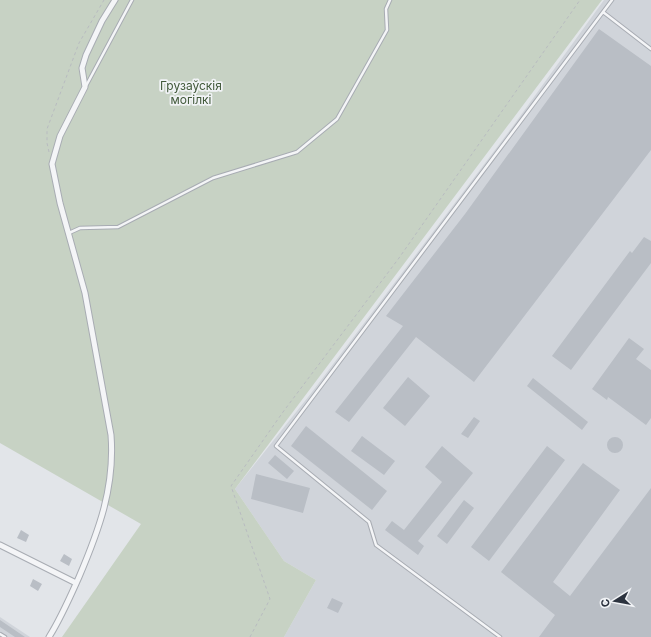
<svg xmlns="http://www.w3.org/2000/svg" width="651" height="637" viewBox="0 0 651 637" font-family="Inter,sans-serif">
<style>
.built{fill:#d0d4da}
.green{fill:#c7d2c4}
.building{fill:#b9bec5}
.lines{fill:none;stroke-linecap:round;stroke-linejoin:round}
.service-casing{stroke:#a8acb3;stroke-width:4.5}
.minor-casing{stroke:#a8acb3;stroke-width:7}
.path{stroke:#b8bbc0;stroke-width:1;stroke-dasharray:3 3;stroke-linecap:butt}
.service{stroke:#f4f5f7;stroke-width:2.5}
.minor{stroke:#f4f5f7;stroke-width:5}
.labels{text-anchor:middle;stroke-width:3.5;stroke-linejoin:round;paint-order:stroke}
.park-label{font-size:12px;fill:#41593a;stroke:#f1f3f6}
</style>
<rect width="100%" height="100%" fill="#e2e5e9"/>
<path class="built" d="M604 0H651V637H284L316 580 284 561 235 489 312 392 513 126Z
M0 617 30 637H0Z"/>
<path class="green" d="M0 0H602L235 489 284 561 316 580 284 637H62L141 524 0 443Z"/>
<path class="building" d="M599 29 651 66V150L474 382 416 337 349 422 335 412 403 326 386 316 465 214Z
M644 237 651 241V263L571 370 552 356 630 251 632 253Z
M629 338 644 349 636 359 651 370V418L646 425 608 397 607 400 592 389Z
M408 377 430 396 405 426 383 408Z
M533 378 588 422 582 430 527 386Z
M474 417 480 421 468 438 461 434Z
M306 426 387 491 372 510 291 446Z
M362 436 395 461 384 475 351 451Z
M607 445a8 8 0 1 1 16 0a8 8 0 1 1-16 0Z
M442 446 473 473 418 541 424 546 418 555 385 530 392 521 404 530 442 482 425 467Z
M547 446 565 460 489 561 471 547Z
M275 455 294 471 287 479 268 463Z
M583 463 620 490 553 582 570 596 651 488V637H539L555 615 501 572Z
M256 474 310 488 303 513 251 499Z
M464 500 474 508 447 544 437 536Z
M21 530 29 535 26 542 17 538Z
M64 554 72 559 69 566 60 561Z
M33 579 42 584 38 591 30 586Z
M332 598 343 603 338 613 327 608Z
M0 620 25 637H15L0 627Z"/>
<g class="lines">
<g class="service-casing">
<path id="service" d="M603 12 651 49
M86 86 132 0
M69 233 80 228 118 227 213 178 297 152 337 119 387 30 386 9 390 0
M0 634 5 637
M500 637 376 545 369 522 276 446 612 0"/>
</g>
<g class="minor-casing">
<path id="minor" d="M0 545 76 583
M49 637C61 618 70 597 79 577 99 530 115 487 111 435L85 293 60 203 52 164 60 136 85 87 82 68 86 55 102 21 115 0"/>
</g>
<path class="path" d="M49 152 47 143V129L79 43 104 0
M250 637 270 599 231 486 283 412 399 258 580 0"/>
<use href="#service" class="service"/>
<use href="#minor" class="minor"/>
</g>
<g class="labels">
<g class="park-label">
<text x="191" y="90">Грузаўскія<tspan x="191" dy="14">могілкі</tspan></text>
</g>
</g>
<g transform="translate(615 601) rotate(259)" stroke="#f1f3f6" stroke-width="3" paint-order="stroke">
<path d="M0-3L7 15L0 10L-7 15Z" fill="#2c333f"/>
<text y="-6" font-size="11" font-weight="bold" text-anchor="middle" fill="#2c333f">С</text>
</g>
</svg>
